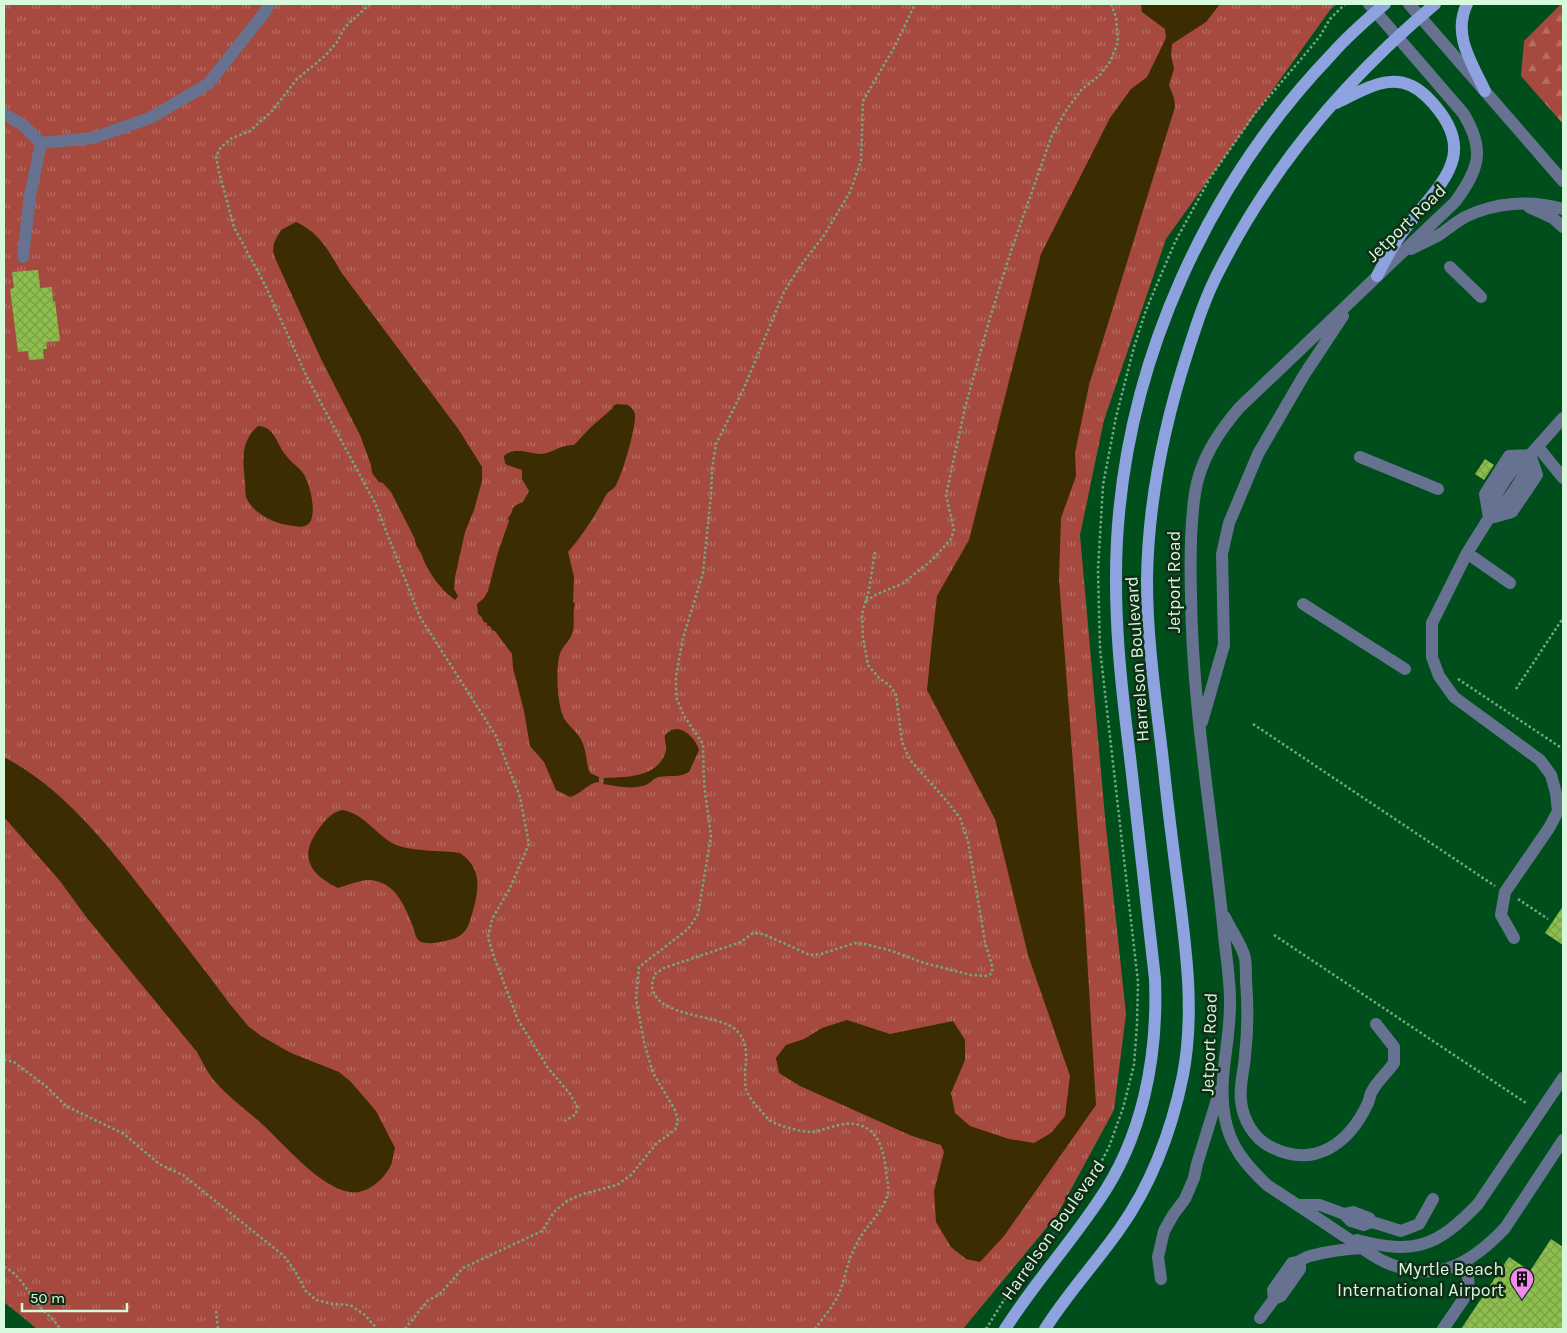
<svg xmlns="http://www.w3.org/2000/svg" width="1567" height="1333" viewBox="0 0 1567 1333" font-family="Karla,sans-serif">
<style>
.grass{fill:url(#grass-tufts)}
.forest{fill:url(#forest-firs)}
.water{fill:#3b2c01}
.building{fill:url(#building-cross-hatch)}
.lines{fill:none;stroke-linecap:round;stroke-linejoin:round}
.path{stroke:#72a982;stroke-width:2.5;stroke-dasharray:2.5 2.5;stroke-linecap:butt}
.minor{stroke:#677290;stroke-width:12}
.major{stroke:#8da2de;stroke-width:12}
.labels{text-anchor:middle;stroke-width:5;stroke-linejoin:round;paint-order:stroke}
.street-label{font-size:18px;fill:#d7fadc;stroke:#112d17}
.poi-label{font-size:18px;fill:#d7fadc;stroke:#112d17;text-anchor:end}
</style>
<defs>
<pattern id="grass-tufts" width="24" height="20" patternUnits="userSpaceOnUse" patternTransform="scale(1.25)"><rect width="24" height="20" fill="#a64a3f"/><path d="M3 7l-1-3M5 7V3M7 7l1-3M15 17l-1-3M17 17v-4M19 17l1-3" fill="none" stroke="#b56e63"/></pattern>
<pattern id="forest-firs" width="22" height="20" patternUnits="userSpaceOnUse" patternTransform="scale(1.25)"><rect width="22" height="20" fill="#a64a3f"/><path d="M5 1l3.5 6h-7zM16 11l3.5 6h-7z" fill="#b56e63"/></pattern>
<pattern id="building-cross-hatch" width="8" height="8" patternUnits="userSpaceOnUse" patternTransform="scale(1.25)"><rect width="8" height="8" fill="#8ebe4c"/><path d="M0 0l8 8M0 8l8-8" fill="none" stroke="#7aa14a"/></pattern>
</defs>
<rect width="100%" height="100%" fill="#004e1c"/>
<path class="grass" d="M4 4H1337L1330 10 1166 239 1104 420 1080 535 1105 817 1126 1014 1114 1110 1057 1215 963 1329H37L4 1302Z"/>
<path class="forest" d="M1561 4H1563V124L1521 76 1524 41Z"/>
<path class="water" d="M1141 4H1220L1206 22 1172 44 1171 55 1174 69 1169 85 1174 98 1175 107 1089 385 1075 453 1076 476 1061 518 1059 579 1085 923 1096 1105 1004 1236 980 1262 966 1259 951 1247 936 1222 934 1191 944 1152 941 1145 912 1136 800 1086 779 1073 776 1058 786 1045 804 1039 822 1028 847 1020 890 1034 953 1021 965 1040V1060L951 1093 955 1113 970 1126 1009 1139 1034 1143 1051 1133 1065 1116 1070 1076 1028 955 995 819 927 690 932 640 937 596 969 540 1041 254 1110 118 1131 89 1147 77 1166 38 1165 29 1142 12Z
M296 222C319 232 329 251 341 272L459 430 482 467V481L474 510 465 532 455 577 454 589 458 596 455 600C439 588 427 571 421 553 418 548 415 545 415 539L391 492 383 483 379 482 372 473 371 465 360 435 321 359 275 258 273 251 274 243 277 237 281 230Z
M617 404 628 405C631 408 634 410 635 414 636 428 623 472 616 485 614 490 609 490 606 495 596 514 583 535 568 552L574 577 573 602 575 604C572 614 575 621 573 631 571 639 565 644 561 651 555 663 557 703 563 716 567 726 579 732 583 744 587 754 586 764 590 773L599 777V782C589 782 580 795 570 797L556 790 544 762 530 746 524 711 513 668 512 654 495 631 492 630 490 626H487V623L484 622 481 616 478 614 477 604 484 598 488 591 498 552 509 521 508 518 511 514 513 508 516 505 523 502 529 491 522 479V470L507 465 505 463 504 456C514 447 527 453 539 454 552 454 561 444 574 445L591 427 613 408V406Z
M258 426C275 427 276 443 285 454 290 462 298 466 303 473 310 483 320 521 305 526 298 528 289 525 282 524 269 520 255 513 248 501 244 495 246 489 245 482 243 461 240 442 258 426Z
M677 729C687 730 696 740 699 750L689 772C680 778 669 775 659 777 653 778 651 783 646 785 631 790 617 786 603 784L604 778C627 777 658 778 666 751 667 745 664 741 665 735L671 730Z
M4 757C68 791 111 850 155 906 180 939 205 970 229 1003L248 1026 261 1036 291 1053 339 1072 351 1082 376 1111 395 1148C393 1154 393 1162 390 1167 383 1180 366 1195 350 1192 320 1188 283 1143 261 1123 243 1107 221 1092 208 1072 204 1066 201 1059 197 1052L87 918 60 881 4 817Z
M342 810C364 813 376 835 394 844 411 852 440 850 460 853 483 869 479 890 472 914 470 920 469 927 464 932 458 939 449 940 440 942 435 943 427 944 421 942 416 939 415 934 414 929 405 907 396 880 367 880 358 881 347 885 338 888 306 872 299 854 321 826 327 818 333 812 342 810Z"/>
<path class="building" d="M38 270 40 288 52 287 53 302 55 301 60 341 46 342 47 349H43L44 359 29 360 28 351 18 352 10 289 14 288 12 272Z
M1485 459 1494 465 1484 480 1475 474Z
M1563 906V945L1545 933Z
M1551 1239 1563 1247V1329H1461L1509 1257 1530 1271Z"/>
<g class="lines">
<path class="path" d="M370 4 345 27 337 42 325 56 297 79 272 111 250 131 232 138 221 147 216 156 219 172 234 227 265 285 307 377 375 503 420 617 496 736 520 797 529 844 509 890 492 919 488 937 493 954 518 1020 548 1068 570 1094 577 1106 576 1114 565 1121
M866 601 877 594 902 584 932 560 951 539 954 530 946 495 965 408 989 321 1011 251 1052 135 1067 109 1082 89 1099 76 1110 62 1118 42 1116 17 1111 4
M1458 679 1563 749
M1516 689 1563 618
M1253 724 1495 886
M1518 899 1548 919
M1274 935 1526 1103
M4 1060 14 1062 47 1087 66 1106 124 1134 159 1164 183 1175 284 1256 295 1271 305 1290 316 1300 333 1304 350 1305 365 1315 377 1329
M4 1267C21 1275 29 1294 41 1308 48 1315 55 1320 60 1329
M216 1311 218 1329
M405 1329 427 1301 440 1294 463 1268 542 1231 554 1212 567 1201 583 1194 617 1185 631 1175 657 1143 675 1130 678 1121 675 1110 653 1073 644 1042 636 999 639 967 688 929 698 914 711 836 704 784 703 744 684 716 676 697V676L683 638 703 573 711 495 712 469 716 444 744 388 784 292 801 265 823 237 850 192 861 161 863 101 895 46 915 4
M815 1329C822 1319 831 1309 837 1298 845 1281 847 1261 856 1245 864 1228 880 1215 887 1197 890 1188 887 1180 886 1171 884 1153 880 1132 860 1125 844 1120 827 1130 811 1132 802 1132 779 1126 771 1121 767 1119 764 1114 761 1111 755 1105 748 1096 746 1089 742 1069 753 1047 737 1031 721 1013 654 1019 652 985 652 982 654 977 655 974L664 968 741 942 753 933 763 934 810 955 821 954 855 943 865 944 892 951 924 963 971 975 987 976 992 973C993 962 987 952 985 942L968 841 960 818 945 799 910 760 902 742 896 694 889 685 879 678 868 665 863 638 862 614 869 590 875 552
M986 1329 1009 1292 1086 1191 1109 1147 1123 1108 1134 1065 1137 1024 1138 982 1100 649 1098 570 1103 485 1116 417 1134 347 1146 310 1175 242 1210 178 1256 112 1307 52 1320 36 1330 19 1345 4"/>
<path class="minor" d="M1369 4 1463 113C1486 150 1479 169 1455 202L1239 408C1218 433 1200 460 1195 493 1190 527 1190 560 1191 594 1192 705 1212 815 1223 925 1225 950 1230 976 1230 1001 1231 1041 1217 1079 1225 1118 1230 1147 1247 1166 1267 1185 1293 1202 1319 1219 1344 1236 1357 1244 1369 1254 1383 1261 1434 1285 1469 1266 1505 1228L1563 1140
M1409 4 1563 181
M4 114 23 125 41 143 30 196 23 257
M41 143 93 138 150 118 208 84 265 12 269 4
M1529 207 1553 218 1563 227
M1411 249C1420 244 1430 240 1439 235 1448 229 1456 222 1465 217 1495 202 1531 200 1563 209
M1450 267 1481 297
M1538 447 1563 478
M1360 457 1438 489
M1490 513C1496 491 1511 467 1530 455
M1494 517 1512 512 1537 475 1531 457
M1489 518 1485 494 1509 456 1530 455
M1467 553 1510 583
M1303 604 1405 669
M1202 722 1224 645 1222 554 1229 523 1258 454 1304 375 1343 316
M1225 917C1230 929 1242 945 1245 958 1246 965 1246 973 1246 980 1248 1006 1248 1030 1245 1056 1244 1071 1239 1086 1241 1101 1243 1120 1254 1139 1271 1147 1314 1169 1349 1144 1368 1103 1369 1100 1370 1096 1371 1093 1377 1081 1387 1073 1394 1063V1047L1376 1024
M1514 938 1501 915 1505 892 1549 828 1558 811 1556 793 1551 775 1540 760 1454 697 1439 676 1432 657V623L1467 553 1489 518 1503 507 1528 469 1530 455 1563 418
M1298 1205H1320L1344 1214 1353 1212 1369 1218 1372 1222 1401 1231 1419 1224 1433 1199
M1344 1214 1351 1221 1364 1225 1372 1222
M1357 1240C1414 1255 1437 1247 1478 1204L1563 1078
M1161 1279 1158 1257 1164 1231 1173 1215 1185 1199 1194 1178 1197 1164 1220 1090
M1274 1299 1273 1290 1292 1263C1303 1262 1301 1258 1310 1256 1328 1251 1345 1249 1363 1248
M1260 1318 1274 1299 1281 1296 1300 1269V1262
M1443 1329 1469 1291 1467 1262"/>
<path class="major" d="M1467 4C1452 35 1472 63 1485 91
M1336 103C1368 88 1397 67 1427 97 1483 153 1441 182 1404 230 1393 244 1385 261 1377 276
M1005 1329C1033 1285 1068 1246 1097 1203 1143 1138 1158 1057 1155 979 1146 905 1138 831 1130 757 1121 685 1113 613 1117 540 1127 360 1207 185 1331 55 1347 37 1366 20 1385 4
M1045 1329C1067 1294 1095 1264 1119 1230 1151 1185 1172 1129 1183 1075 1195 1013 1186 948 1178 886 1173 847 1168 809 1164 770 1157 707 1147 644 1147 580 1148 502 1164 425 1188 351 1197 323 1206 295 1220 269 1272 167 1347 78 1435 4"/>
</g>
<defs>
<g id="building-pin" transform="scale(1.25)"><path d="M0 17L-7.5 6A9.5 9.5 0 1 1 7.5 6Z" fill="#f489f0" stroke="#112d17"/><path d="M-4-6H4V6H1V3H-1V6H-4ZM-2.5-4.3h1.7v1.8h-1.7ZM.8-4.3h1.7v1.8H.8ZM-2.5-1h1.7V.8h-1.7ZM.8-1h1.7V.8H.8Z" fill="#111"/></g>
</defs>
<g fill-rule="evenodd">
<use href="#building-pin" x="1522" y="1279"/>
</g>
<g class="labels">
<g class="street-label">
<text transform="translate(1406 223) rotate(-44)" y="6">Jetport Road</text>
<text transform="translate(1174 582) rotate(-90)" y="6">Jetport Road</text>
<text transform="translate(1137 659) rotate(-94)" y="6">Harrelson Boulevard</text>
<text transform="translate(1209 1044) rotate(-88)" y="6">Jetport Road</text>
<text transform="translate(1053 1230) rotate(-55)" y="6">Harrelson Boulevard</text>
</g>
<g class="poi-label">
<text x="1504" y="1275">Myrtle Beach<tspan x="1504" dy="21">International Airport</tspan></text>
</g>
</g>
<rect width="1567" height="1333" fill="none" stroke="#d7fadc" stroke-width="10"/>
<path d="M22 1303v8h105v-8" fill="none" stroke="#d7fadc" stroke-width="2.5"/>
<text x="30" y="1303" font-size="15" fill="#d7fadc" stroke="#112d17" stroke-width="4" paint-order="stroke">50 m</text>
</svg>
